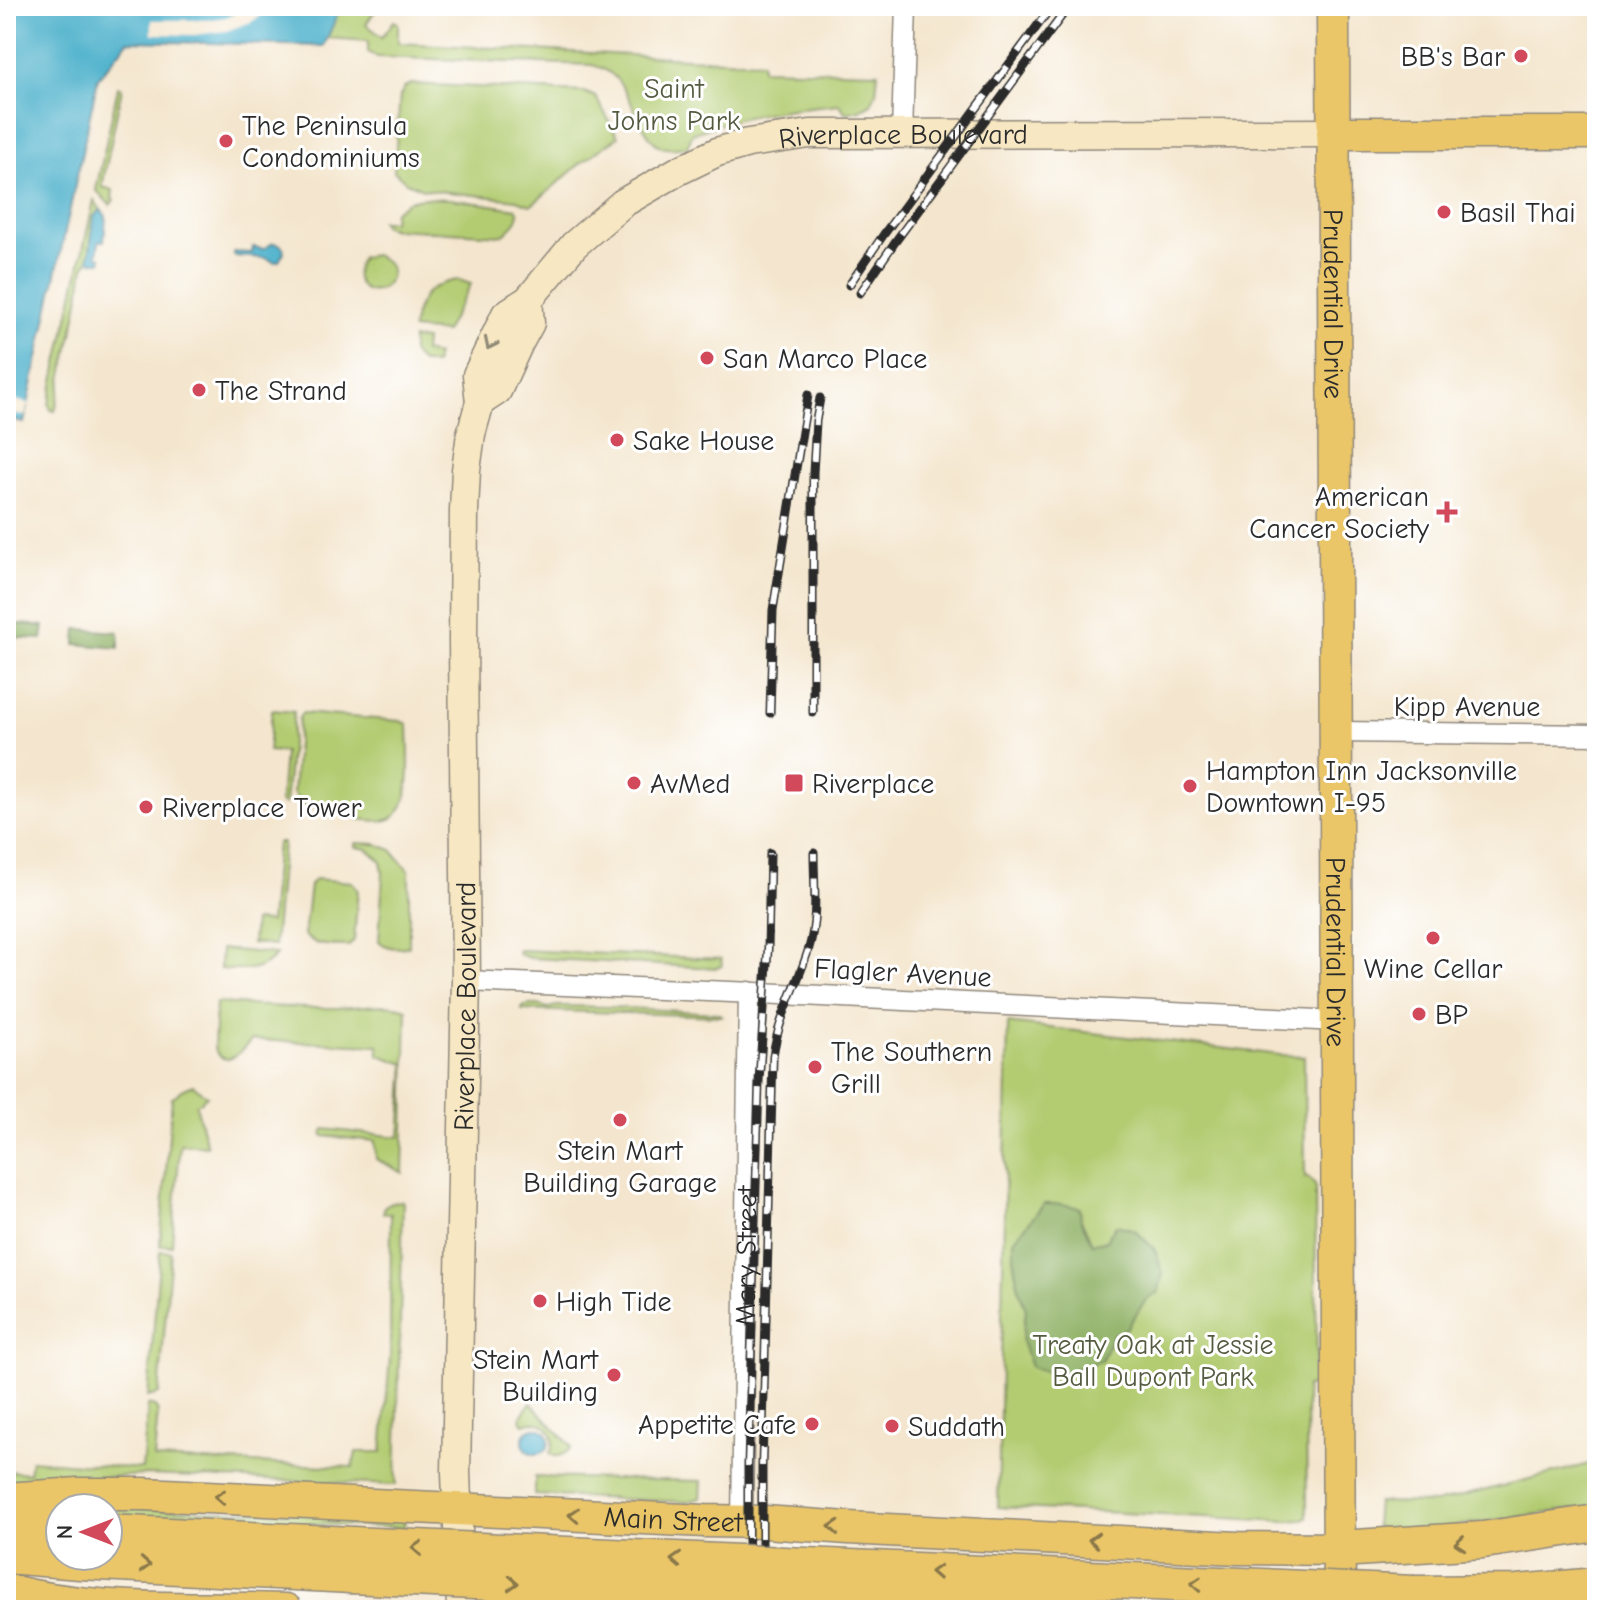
<svg xmlns="http://www.w3.org/2000/svg" width="1603" height="1616" viewBox="0 0 1603 1616" font-family="'Comic Neue',sans-serif">
<style>
.green{fill:#b3cc72;stroke:#6f7c4e;stroke-width:2}
.forest{fill:#8eb064;stroke:#5c6e48;stroke-width:2}
.water{fill:#4cb0cb;stroke:#3c6e7b;stroke-width:2}
.pier{fill:#f4e6ce}
.lines{fill:none;stroke-linecap:round;stroke-linejoin:round}
.street-casing{stroke:#90887c;stroke-width:23}
.secondary-casing{stroke:#90887c;stroke-width:31}
.primary-casing{stroke:#90887c;stroke-width:35}
.highway-casing{stroke:#90887c;stroke-width:39}
.street{stroke:#fff;stroke-width:20}
.secondary{stroke:#f7e8c3;stroke-width:28}
.primary{stroke:#eac669;stroke-width:32}
.highway{stroke:#eac669;stroke-width:36}
.rail-casing{stroke:#2b2b2b;stroke-width:9}
.rail{stroke:#fff;stroke-width:6;stroke-dasharray:18;stroke-linecap:butt}
.highway-bridge-casing{stroke:#90887c;stroke-width:39;stroke-linecap:butt}
.highway-bridge{stroke:#eac669;stroke-width:36}
.oneway{stroke:#918a77}
.oneway2{stroke:#8a784a}
.poi-dot{fill:#d1495b;stroke:#fff;stroke-width:3}
.labels{text-anchor:middle;stroke-width:6;stroke-linejoin:round;paint-order:stroke}
.poi-label{font-size:28px;fill:#2b2b2b;stroke:#fff;text-anchor:start}
.park-label{font-size:28px;fill:#545b40;stroke:#fff}
.street-label{font-size:28px;fill:#2b2b2b;stroke:#fff}
</style>
<rect width="100%" height="100%" fill="#fff"/>
<filter id="ink" filterUnits="userSpaceOnUse"><feTurbulence type="fractalNoise" baseFrequency=".0125" numOctaves="2"/><feDisplacementMap in="SourceGraphic" scale="16" xChannelSelector="R" yChannelSelector="G"/><feConvolveMatrix kernelMatrix="1 2 1 2 8 2 1 2 1" color-interpolation-filters="sRGB"/></filter>
<filter id="wash" filterUnits="userSpaceOnUse"><feTurbulence type="fractalNoise" baseFrequency=".006" numOctaves="4" result="noise"/><feDisplacementMap in="SourceGraphic" scale="32" xChannelSelector="R" yChannelSelector="G"/><feGaussianBlur stdDeviation="1.8" result="paint"/><feColorMatrix in="noise" values="0 0 0 0 0 0 0 0 0 0 0 0 0 0 0 0 0 1.4 0 .05"/><feComposite in="paint" operator="in"/></filter>
<g filter="url(#wash)">
<rect width="100%" height="100%" fill="#f4e6ce"/>
<path class="green" d="M341 6H375L377 8 366 24 382 37 394 21 398 23V43L762 62V69L878 72 876 93 871 104 860 110 846 113 839 104C785 109 742 114 692 134L687 147C678 148 670 150 662 147 640 138 631 87 610 73 605 69 598 67 592 65L377 57 368 52V41L327 38Z
M411 84 584 92 596 97 618 137 581 163 533 204 530 205 517 200 423 189 406 182 394 171 400 96 405 87Z
M118 87 122 88 102 187 113 190 112 199 114 200 110 205 96 190Z
M422 198 451 199 517 209C523 219 510 228 503 235L393 229 384 226 381 221H393L394 211 409 201Z
M94 200 101 210 94 216 89 261 84 267 78 307 55 411 51 410 49 404Z
M374 255C379 257 387 260 390 267 393 275 388 286 380 289 376 291 371 290 367 291 354 283 354 270 361 258Z
M459 280 471 284 445 332 412 329C418 299 426 284 459 280Z
M412 339 425 340 424 352 437 355 434 365 420 362 412 352Z
M272 710 294 712 285 804 280 803 284 752 268 751Z
M302 713 400 721 408 724C408 749 416 808 390 819 381 823 368 820 359 819V810L302 805 293 793 299 718Z
M277 843H283L274 945 252 943 254 921 270 922Z
M356 843 376 844 392 850 409 871V946C398 949 387 949 379 941L383 873 381 861 367 849 356 847Z
M315 879 352 882 358 889 354 940 349 946C333 945 315 948 304 935L310 885Z
M221 949 277 954C258 975 245 970 220 969Z
M519 950 721 959 722 966 715 968 530 958 518 954Z
M216 1003C255 1005 294 1009 333 1008 355 1008 388 1001 407 1009L403 1173 376 1159 375 1141 324 1136 322 1134 324 1129 400 1137 405 1064 379 1055 378 1045 252 1040C240 1051 226 1072 214 1048Z
M530 1005H538L548 1008 557 1006 609 1007 717 1013 723 1016 522 1010V1007Z
M1008 1023 1280 1055 1304 1056 1305 1178 1308 1177 1315 1185 1317 1379 1312 1386 1306 1387 1307 1517 1301 1520 1286 1521 998 1507Z
M193 1085 207 1096 196 1105 207 1146 180 1144 172 1245 160 1246 172 1098 182 1090Z
M403 1201 396 1485 147 1475 17 1482 6 1485V1471L29 1473 31 1460 142 1469 148 1405 155 1407 158 1412 154 1459 353 1467 356 1452H382L390 1358 391 1214 383 1213 385 1206 392 1202Z
M160 1251 171 1252 159 1394 148 1397Z
M531 1403 572 1447C567 1452 562 1457 554 1456L550 1453C561 1435 543 1416 524 1424 517 1417 525 1410 531 1403Z
M1597 1462V1506L1426 1530 1381 1529 1375 1526 1377 1502 1435 1503Z
M535 1477 702 1481 701 1498 686 1502 535 1495Z
M108 1508 405 1515 404 1528 108 1515Z"/>
<path class="forest" d="M6 623 44 626 42 639 6 637Z
M77 629 119 632V648L76 644Z
M1044 1204H1061L1080 1208 1081 1220 1092 1243 1106 1241 1116 1225 1135 1230 1155 1250 1163 1274 1158 1293 1146 1300 1126 1329 1113 1335 1101 1361C1076 1369 1057 1379 1031 1367L1022 1341 1026 1310 1020 1293 1014 1265V1240Z"/>
<path class="water" d="M6 6H341L324 46 128 41 98 78 24 423 6 419Z
M101 210 106 216 104 241H99L97 256 102 257 101 262 89 261 94 216Z
M273 243 279 244 283 247 284 252 279 261 274 262 266 258 234 256V252L252 253 253 247 263 249Z
M523 1441a13 13 0 1 1 26 0a13 13 0 1 1-26 0Z"/>
<path class="pier" d="M252 6H277L251 22 226 31 194 35 152 34V20H206L226 17Z
M6 398 28 403 25 416 6 413Z"/>
</g>
<g filter="url(#ink)">
<g class="lines">
<g class="street-casing">
<g id="street">
<path d="M902 134 906 6"/>
<path d="M1337 732 1597 735"/>
<path d="M466 981 781 994 1338 1021"/>
<path id="s1" d="M742 1522 749 992"/>
</g>
</g>
<g class="secondary-casing">
<g id="secondary">
<path d="M480 402 497 391 519 343 530 323 528 300"/>
<path id="s2" d="M461 1610 456 1472 466 981 463 640 464 510 466 470 471 434 480 402 477 375 506 314 528 300 574 245 623 203 678 171 717 152 748 143 810 134 1333 133"/>
</g>
</g>
<g class="primary-casing">
<g id="primary">
<path id="s3" d="M1333 6 1339 1610"/>
<path d="M1333 133H1597"/>
<path id="s4" d="M6 1499 78 1494H144L705 1521 765 1522 848 1528 1238 1548 1339 1549"/>
<path d="M6 1590C99 1614 191 1606 286 1610"/>
</g>
</g>
<g class="highway-casing">
<path id="highway" d="M6 1528 60 1530
M108 1533 352 1545
M1339 1549 1483 1540 1597 1523
M6 1555 80 1561 351 1575
M1414 1594 1517 1593 1597 1586"/>
</g>
<use href="#street" class="street"/>
<use href="#secondary" class="secondary"/>
<use href="#primary" class="primary"/>
<use href="#highway" class="highway"/>
<g class="rail-casing">
<path id="rail" d="M849 285 884 234 1052 6
M860 293 895 242 1069 6
M770 713 773 610 808 395
M813 713V473L816 421 820 398
M748 1610V1466L759 1081 768 949 770 853
M762 1610V1467L773 1056C779 1014 797 987 809 948 818 918 814 884 814 853"/>
</g>
<use href="#rail" class="rail"/>
<g class="highway-bridge-casing">
<path id="highway-bridge" d="M352 1545 1414 1594
M351 1575 1072 1610"/>
</g>
<use href="#highway-bridge" class="highway-bridge"/>
</g>
<defs><path id="oneway-chevron" d="M-2-3.5L2.5 0L-2 3.5" fill="none" stroke-width="1.6" stroke-linecap="round" stroke-linejoin="round" transform="scale(2)"/></defs>
<use class="oneway" href="#oneway-chevron" transform="translate(490 344) rotate(116)"/>
<g class="oneway2">
<use href="#oneway-chevron" transform="translate(220 1497) rotate(-177)"/>
<use href="#oneway-chevron" transform="translate(574 1515) rotate(-177)"/>
<use href="#oneway-chevron" transform="translate(834 1527) rotate(-175)"/>
<use href="#oneway-chevron" transform="translate(1094 1540) rotate(-177)"/>
<use href="#oneway-chevron" transform="translate(1460 1543) rotate(175)"/>
<use href="#oneway-chevron" transform="translate(417 1548) rotate(-177)"/>
<use href="#oneway-chevron" transform="translate(676 1560) rotate(-177)"/>
<use href="#oneway-chevron" transform="translate(145 1565) rotate(3)"/>
<use href="#oneway-chevron" transform="translate(936 1572) rotate(-177)"/>
<use href="#oneway-chevron" transform="translate(513 1583) rotate(3)"/>
<use href="#oneway-chevron" transform="translate(1196 1584) rotate(-177)"/>
</g>
</g>
<g class="poi-dot">
<circle cx="1521" cy="56" r="8"/>
<circle cx="226" cy="141" r="8"/>
<circle cx="1444" cy="212" r="8"/>
<circle cx="707" cy="358" r="8"/>
<circle cx="199" cy="390" r="8"/>
<circle cx="617" cy="440" r="8"/>
<path d="M1443 500h8v8h8v8h-8v8h-8v-8h-8v-8h8z"/>
<circle cx="634" cy="783" r="8"/>
<rect x="784" y="773" width="20" height="20" rx="4"/>
<circle cx="1190" cy="786" r="8"/>
<circle cx="146" cy="807" r="8"/>
<circle cx="1433" cy="938" r="8"/>
<circle cx="1419" cy="1014" r="8"/>
<circle cx="815" cy="1067" r="8"/>
<circle cx="620" cy="1120" r="8"/>
<circle cx="540" cy="1301" r="8"/>
<circle cx="614" cy="1375" r="8"/>
<circle cx="812" cy="1424" r="8"/>
<circle cx="892" cy="1426" r="8"/>
</g>
<g class="labels">
<g class="poi-label">
<text x="1505" y="66" text-anchor="end">BB's Bar</text>
<text x="242" y="135">The Peninsula<tspan x="242" dy="32">Condominiums</tspan></text>
<text x="1460" y="222">Basil Thai</text>
<text x="723" y="368">San Marco Place</text>
<text x="215" y="400">The Strand</text>
<text x="633" y="450">Sake House</text>
<text x="1429" y="506" text-anchor="end">American<tspan x="1429" dy="32">Cancer Society</tspan></text>
<text x="1206" y="780">Hampton Inn Jacksonville<tspan x="1206" dy="32">Downtown I-95</tspan></text>
<text x="650" y="793">AvMed</text>
<text x="812" y="793">Riverplace</text>
<text x="162" y="817">Riverplace Tower</text>
<text x="1433" y="978" text-anchor="middle">Wine Cellar</text>
<text x="1435" y="1024">BP</text>
<text x="831" y="1061">The Southern<tspan x="831" dy="32">Grill</tspan></text>
<text x="620" y="1160" text-anchor="middle">Stein Mart<tspan x="620" dy="32">Building Garage</tspan></text>
<text x="556" y="1311">High Tide</text>
<text x="598" y="1369" text-anchor="end">Stein Mart<tspan x="598" dy="32">Building</tspan></text>
<text x="796" y="1434" text-anchor="end">Appetite Cafe</text>
<text x="908" y="1436">Suddath</text>
</g>
<g class="park-label">
<text x="674" y="98">Saint<tspan x="674" dy="32">Johns Park</tspan></text>
<text x="1153" y="1354">Treaty Oak at Jessie<tspan x="1153" dy="32">Ball Dupont Park</tspan></text>
</g>
<g class="street-label">
<text dy="10" stroke="none"><textPath href="#s2" startOffset="1762">Riverplace Boulevard</textPath></text>
<text dy="10" stroke="none"><textPath href="#s3" startOffset="298">Prudential Drive</textPath></text>
<text x="1467" y="716">Kipp Avenue</text>
<text dy="10" stroke="none"><textPath href="#s3" startOffset="946">Prudential Drive</textPath></text>
<text transform="translate(903 972) rotate(3)" y="10">Flagler Avenue</text>
<text dy="10" stroke="none"><textPath href="#s2" startOffset="604">Riverplace Boulevard</textPath></text>
<text dy="10" stroke="none"><textPath href="#s1" startOffset="266">Mary Street</textPath></text>
<text dy="10" stroke="none"><textPath href="#s4" startOffset="668">Main Street</textPath></text>
</g>
</g>
<rect width="1603" height="1616" fill="none" stroke="#fff" stroke-width="32"/>
<g transform="translate(84 1532) rotate(270)"><circle r="38" fill="#ffffff" stroke="#aaaaaa" stroke-width="2"/>
<path d="M0-6L14 30L0 20L-14 30Z" fill="#d1495b"/>
<text y="-12" font-size="22" font-weight="bold" text-anchor="middle" fill="#2b2b2b">N</text>
</g>
</svg>
